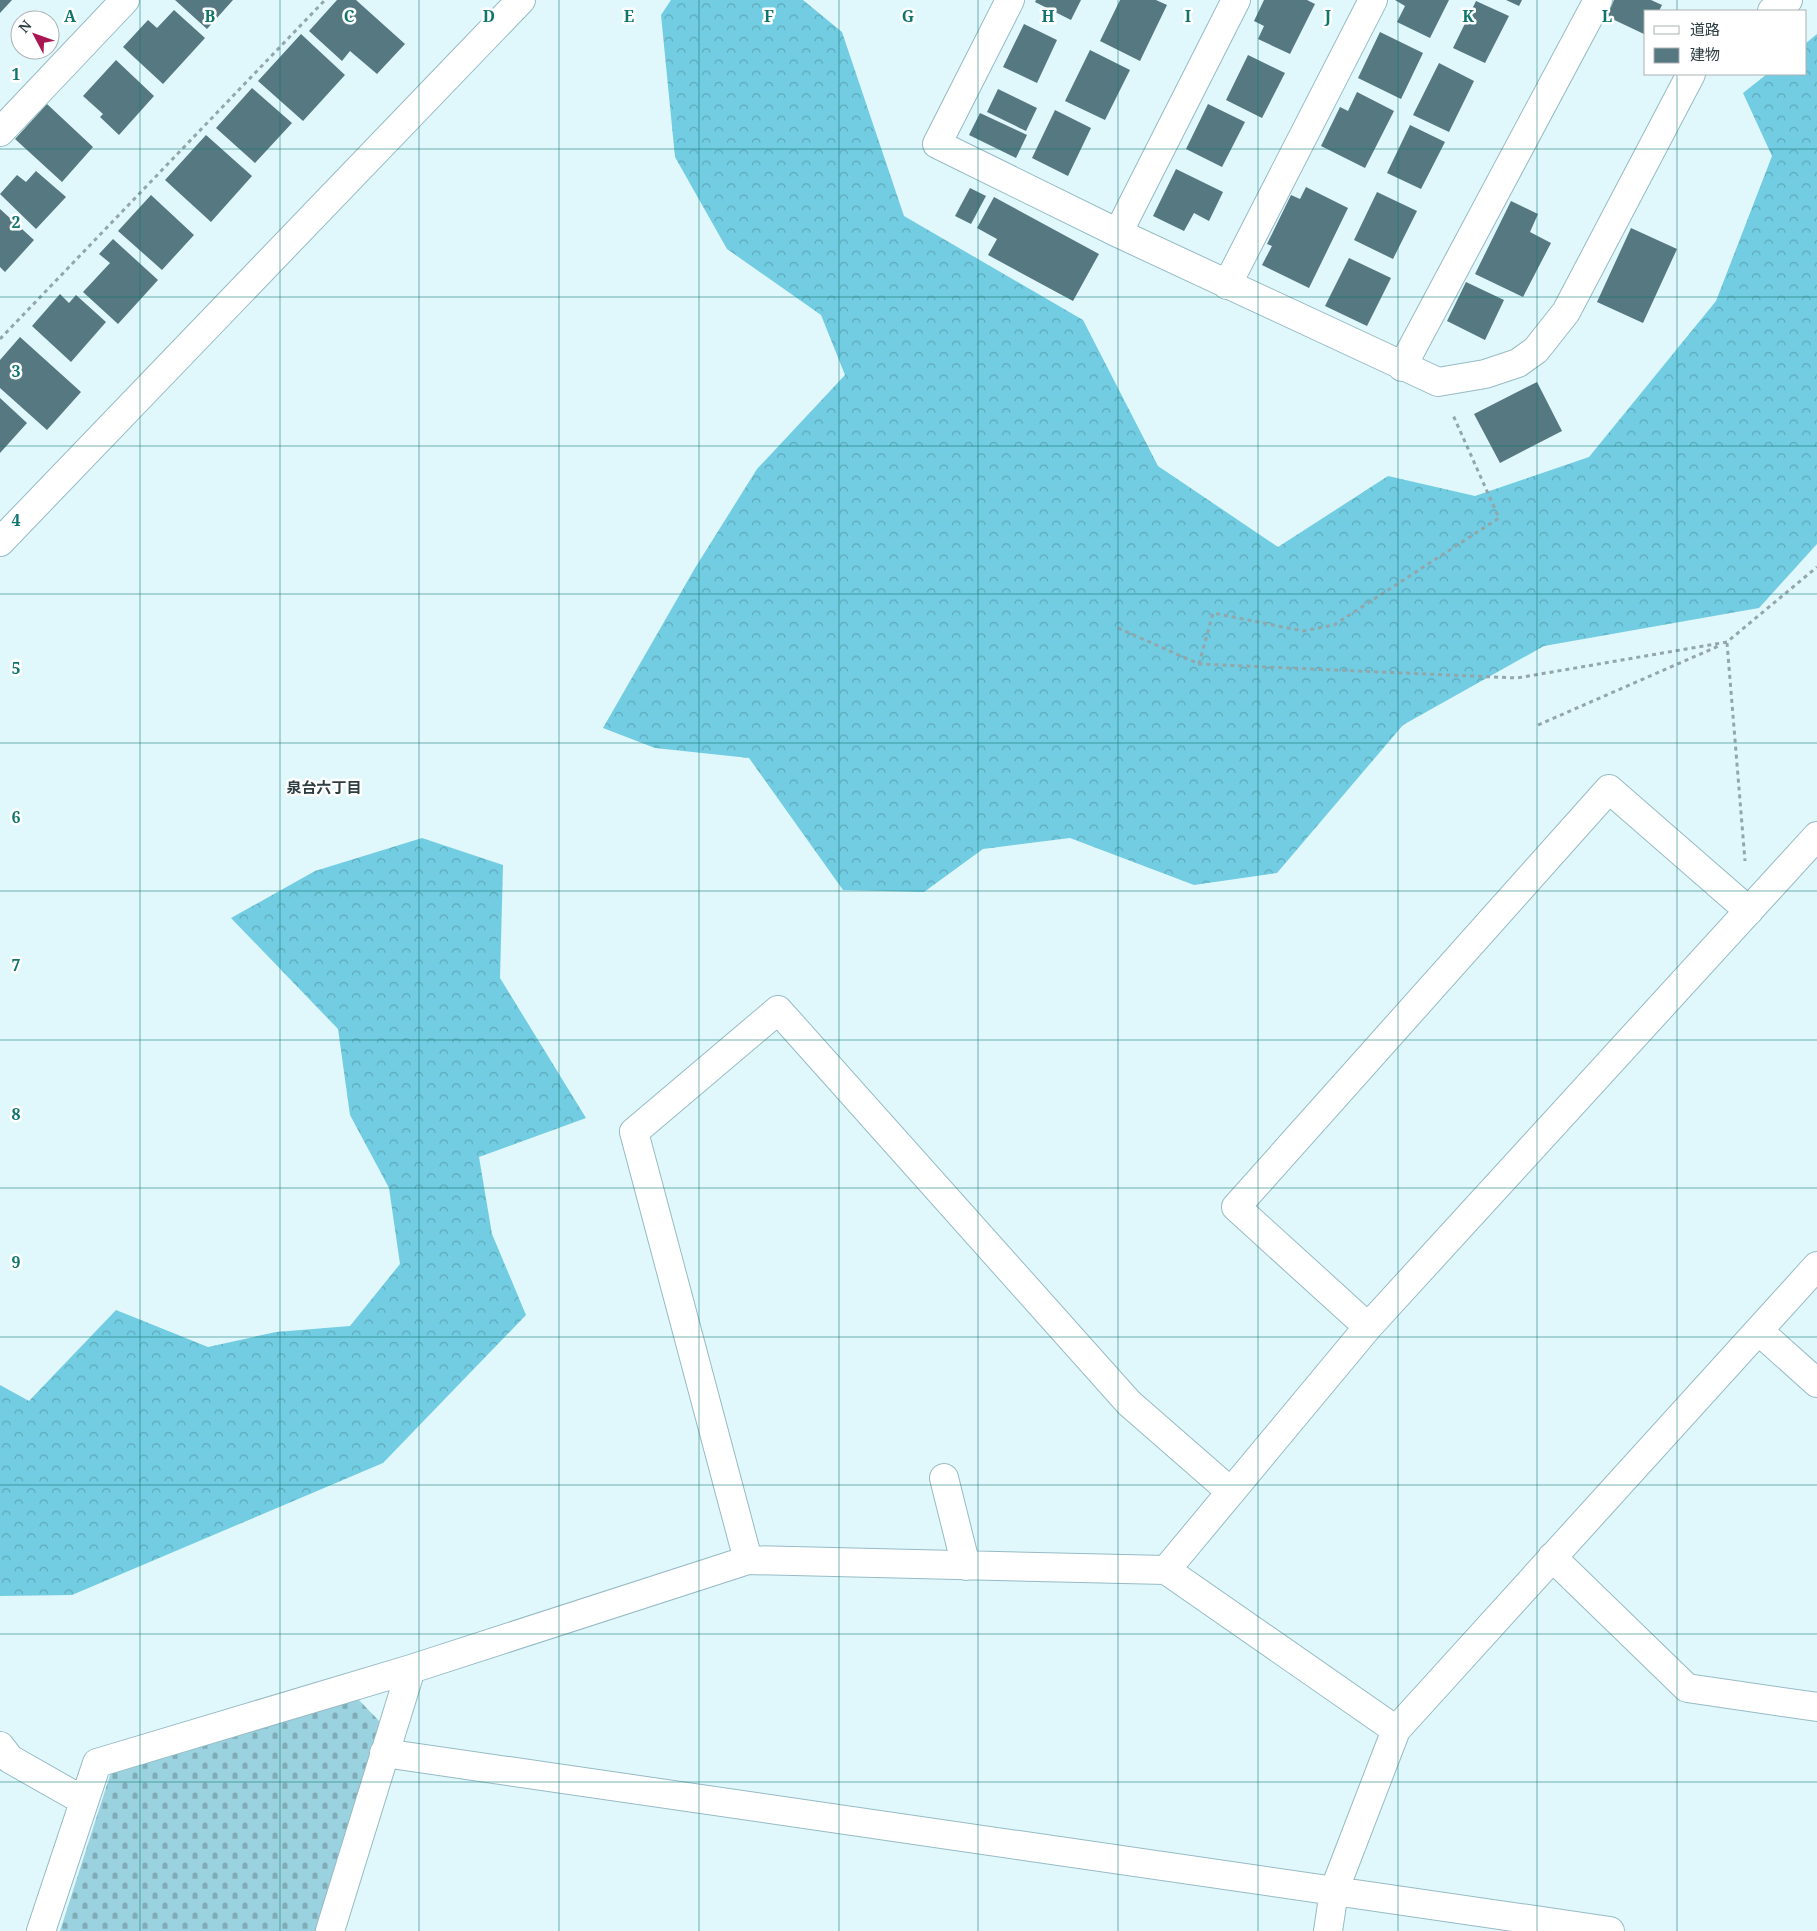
<svg xmlns="http://www.w3.org/2000/svg" width="1817" height="1931" viewBox="0 0 1817 1931" font-family="'Noto Serif','Noto Sans JP',serif">
<style>
.forest{fill:url(#forest-crowns)}
.cemetery{fill:url(#cemetery-stones)}
.building{fill:#557881}
.lines{fill:none;stroke-linecap:round;stroke-linejoin:round}
.minor-casing{stroke:#96bbc5;stroke-width:30}
.tertiary-casing{stroke:#96bbc5;stroke-width:30}
.path{stroke:#92a6ab;stroke-width:3;stroke-dasharray:4 4;stroke-linecap:butt}
.minor{stroke:#fff;stroke-width:28}
.tertiary{stroke:#fff;stroke-width:28}
.grid{fill:none;stroke:#0f766e;stroke-width:1;stroke-opacity:0.55}
.labels{text-anchor:middle;stroke-width:5;stroke-linejoin:round;paint-order:stroke}
.neighbourhood-label{font-size:15px;font-weight:bold;fill:#2d3d41;stroke:#fff}
.grid-label{font-size:16px;text-anchor:middle;font-weight:bold;fill:#0f766e;stroke:#fff;stroke-width:5;stroke-linejoin:round;paint-order:stroke}
</style>
<defs>
<pattern id="forest-crowns" width="20" height="18" patternUnits="userSpaceOnUse" patternTransform="scale(1.25)"><rect width="20" height="18" fill="#72cde2"/><path d="M2 6a3 3 0 1 1 6 0M12 15a3 3 0 1 1 6 0" fill="none" stroke="#5ea8b9"/></pattern>
<pattern id="cemetery-stones" width="16" height="16" patternUnits="userSpaceOnUse" patternTransform="scale(1.25)"><rect width="16" height="16" fill="#9bd2df"/><path d="M2 7V4a2 2 0 0 1 4 0v3zM10 15v-3a2 2 0 0 1 4 0v3z" fill="#7facb6"/></pattern>
</defs>
<rect width="100%" height="100%" fill="#e0f7fc"/>
<path class="forest" d="M671 0H803L842 32 904 216 1083 320 1158 466 1278 547 1388 476 1475 496 1589 457 1716 301 1772 156 1743 93 1767 74H1806V43L1817 34V544L1759 608 1544 646 1403 725 1277 873 1194 885 1070 838 983 849 924 892 843 890 749 758 655 748 603 728 695 568 757 469 845 375 821 315 727 249 675 157 661 15Z
M422 838 503 865 500 978 586 1118 479 1157 492 1234 526 1315 383 1463 72 1595 0 1596V1385L29 1401 116 1310 208 1347 276 1332 350 1326 400 1264 389 1188 350 1115 338 1029 231 918 315 871Z"/>
<path class="cemetery" d="M355 1696 382 1724 318 1931H60L113 1766Z"/>
<path class="building" d="M0 0H12L0 13Z
M175 0H233L207 29Z
M337 0H356L405 44 377 74 350 51 342 61 309 31Z
M1036 0H1081L1071 20 1035 2Z
M1120 0H1156L1167 5 1140 61 1100 41Z
M1264 0H1307L1315 4 1290 54 1258 39 1264 26 1254 21Z
M1395 0H1449L1430 38 1397 22 1405 6Z
M1506 0H1522L1519 6Z
M1614 0H1651L1662 5 1659 11H1646V35L1606 16Z
M1476 1 1509 16 1485 63 1453 48Z
M174 10 205 38 163 84 123 47 148 20 157 28Z
M1024 24 1057 40 1037 83 1003 67Z
M1380 32 1423 53 1401 99 1358 78Z
M301 34 345 75 303 121 258 81Z
M1090 50 1130 70 1105 120 1065 101Z
M1248 55 1285 73 1262 118 1226 100Z
M116 60 154 96 119 135 100 117 103 114 83 96Z
M1439 63 1474 81 1449 132 1413 115Z
M252 88 292 123 255 163 216 128Z
M998 89 1037 108 1026 131 987 112Z
M1357 92 1394 111 1365 168 1321 146 1340 107 1348 111Z
M47 104 93 147 62 182 15 139Z
M1208 104 1245 122 1222 167 1186 149Z
M1055 110 1091 128 1068 176 1032 158Z
M980 113 1027 135 1016 158 969 135Z
M1410 125 1445 142 1421 189 1387 173Z
M206 135 252 176 211 222 165 180Z
M1176 169 1223 192 1209 221 1194 213 1184 231 1153 216Z
M36 171 66 197 36 229 0 194 17 175 26 182Z
M1306 187 1348 208 1309 288 1262 265 1272 246 1267 244 1291 195 1300 199Z
M970 188 986 196 971 224 955 216Z
M1377 192 1417 211 1393 259 1354 240Z
M151 195 194 235 162 270 118 231Z
M994 197 1099 254 1073 301 988 255 997 239 977 228Z
M1511 201 1538 214 1530 232 1551 243 1523 297 1475 274Z
M0 209 34 240 5 272 0 267Z
M1631 228 1677 249 1643 323 1597 302Z
M113 239 158 280 118 324 83 292 110 263 99 254Z
M1349 258 1391 278 1367 326 1325 306Z
M1466 282 1504 300 1485 340 1447 321Z
M60 294 69 303 76 295 106 322 71 362 32 326Z
M20 337 81 392 47 430 0 388V360Z
M1537 382 1562 431 1500 463 1474 414Z
M0 398 27 423 0 453Z"/>
<g class="lines">
<g class="minor-casing">
<path id="minor" d="M1010 0 937 144 1118 233 1438 382 1485 374 1518 363 1536 350 1566 312 1691 74
M1772 11 1788 0
M0 132 125 0
M1118 233 1236 0
M1227 285 1373 0
M1402 367 1598 0
M1368 1327 1236 1207 1609 789 1749 911
M1759 1331 1817 1383
M944 1478 966 1566
M1552 1557 1687 1688 1817 1707
M748 1560 634 1132 778 1010 1129 1403 1231 1492
M1166 1570 1396 1730
M0 1746 10 1759 84 1801
M384 1753 1610 1931
M41 1931 97 1763 411 1669 748 1560 1166 1570 1368 1327 1817 836
M330 1931 411 1669
M1328 1931 1334 1891 1396 1730 1817 1266"/>
</g>
<g class="tertiary-casing">
<path id="tertiary" d="M0 542 521 0"/>
</g>
<path class="path" d="M0 339 325 0
M1118 628 1199 664 1517 678 1727 642 1817 567
M1727 643 1745 861
M1199 664 1213 613 1303 631 1334 625 1499 518 1453 415
M1538 725 1721 645"/>
<use href="#minor" class="minor"/>
<use href="#tertiary" class="tertiary"/>
</g>
<path class="grid" d="M140 0V1931M280 0V1931M419 0V1931M559 0V1931M699 0V1931M839 0V1931M978 0V1931M1118 0V1931M1258 0V1931M1398 0V1931M1537 0V1931M1677 0V11M1677 74V1931M0 149H1817M0 297H1817M0 446H1817M0 594H1817M0 743H1817M0 891H1817M0 1040H1817M0 1188H1817M0 1337H1817M0 1485H1817M0 1634H1817M0 1782H1817"/>
<g class="labels">
<g class="neighbourhood-label">
<text x="324" y="793">泉台六丁目</text>
</g>
</g>
<g class="grid-label">
<text x="70" y="22">A</text>
<text x="210" y="22">B</text>
<text x="349" y="22">C</text>
<text x="489" y="22">D</text>
<text x="629" y="22">E</text>
<text x="769" y="22">F</text>
<text x="908" y="22">G</text>
<text x="1048" y="22">H</text>
<text x="1188" y="22">I</text>
<text x="1328" y="22">J</text>
<text x="1468" y="22">K</text>
<text x="1607" y="22">L</text>
<text x="16" y="80">1</text>
<text x="16" y="228">2</text>
<text x="16" y="377">3</text>
<text x="16" y="526">4</text>
<text x="16" y="674">5</text>
<text x="16" y="823">6</text>
<text x="16" y="971">7</text>
<text x="16" y="1120">8</text>
<text x="16" y="1268">9</text>
</g>
<rect x="1644" y="10" width="162" height="65" fill="#ffffff" stroke="#abb1b3"/>
<rect x="1654" y="26" width="25" height="8" fill="#ffffff" stroke="#abb1b3"/>
<text x="1690" y="35" font-size="15" fill="#2d3d41">道路</text>
<rect x="1654" y="48" width="25" height="15" fill="#557881" stroke="#abb1b3"/>
<text x="1690" y="60" font-size="15" fill="#2d3d41">建物</text>
<g transform="translate(35 35) rotate(311)"><circle r="24" fill="#ffffff" stroke="#abb1b3"/>
<path d="M0-4L9 19L0 12L-9 19Z" fill="#a91752"/>
<text y="-8" font-size="14" font-weight="bold" text-anchor="middle" fill="#2d3d41">N</text>
</g>
</svg>
